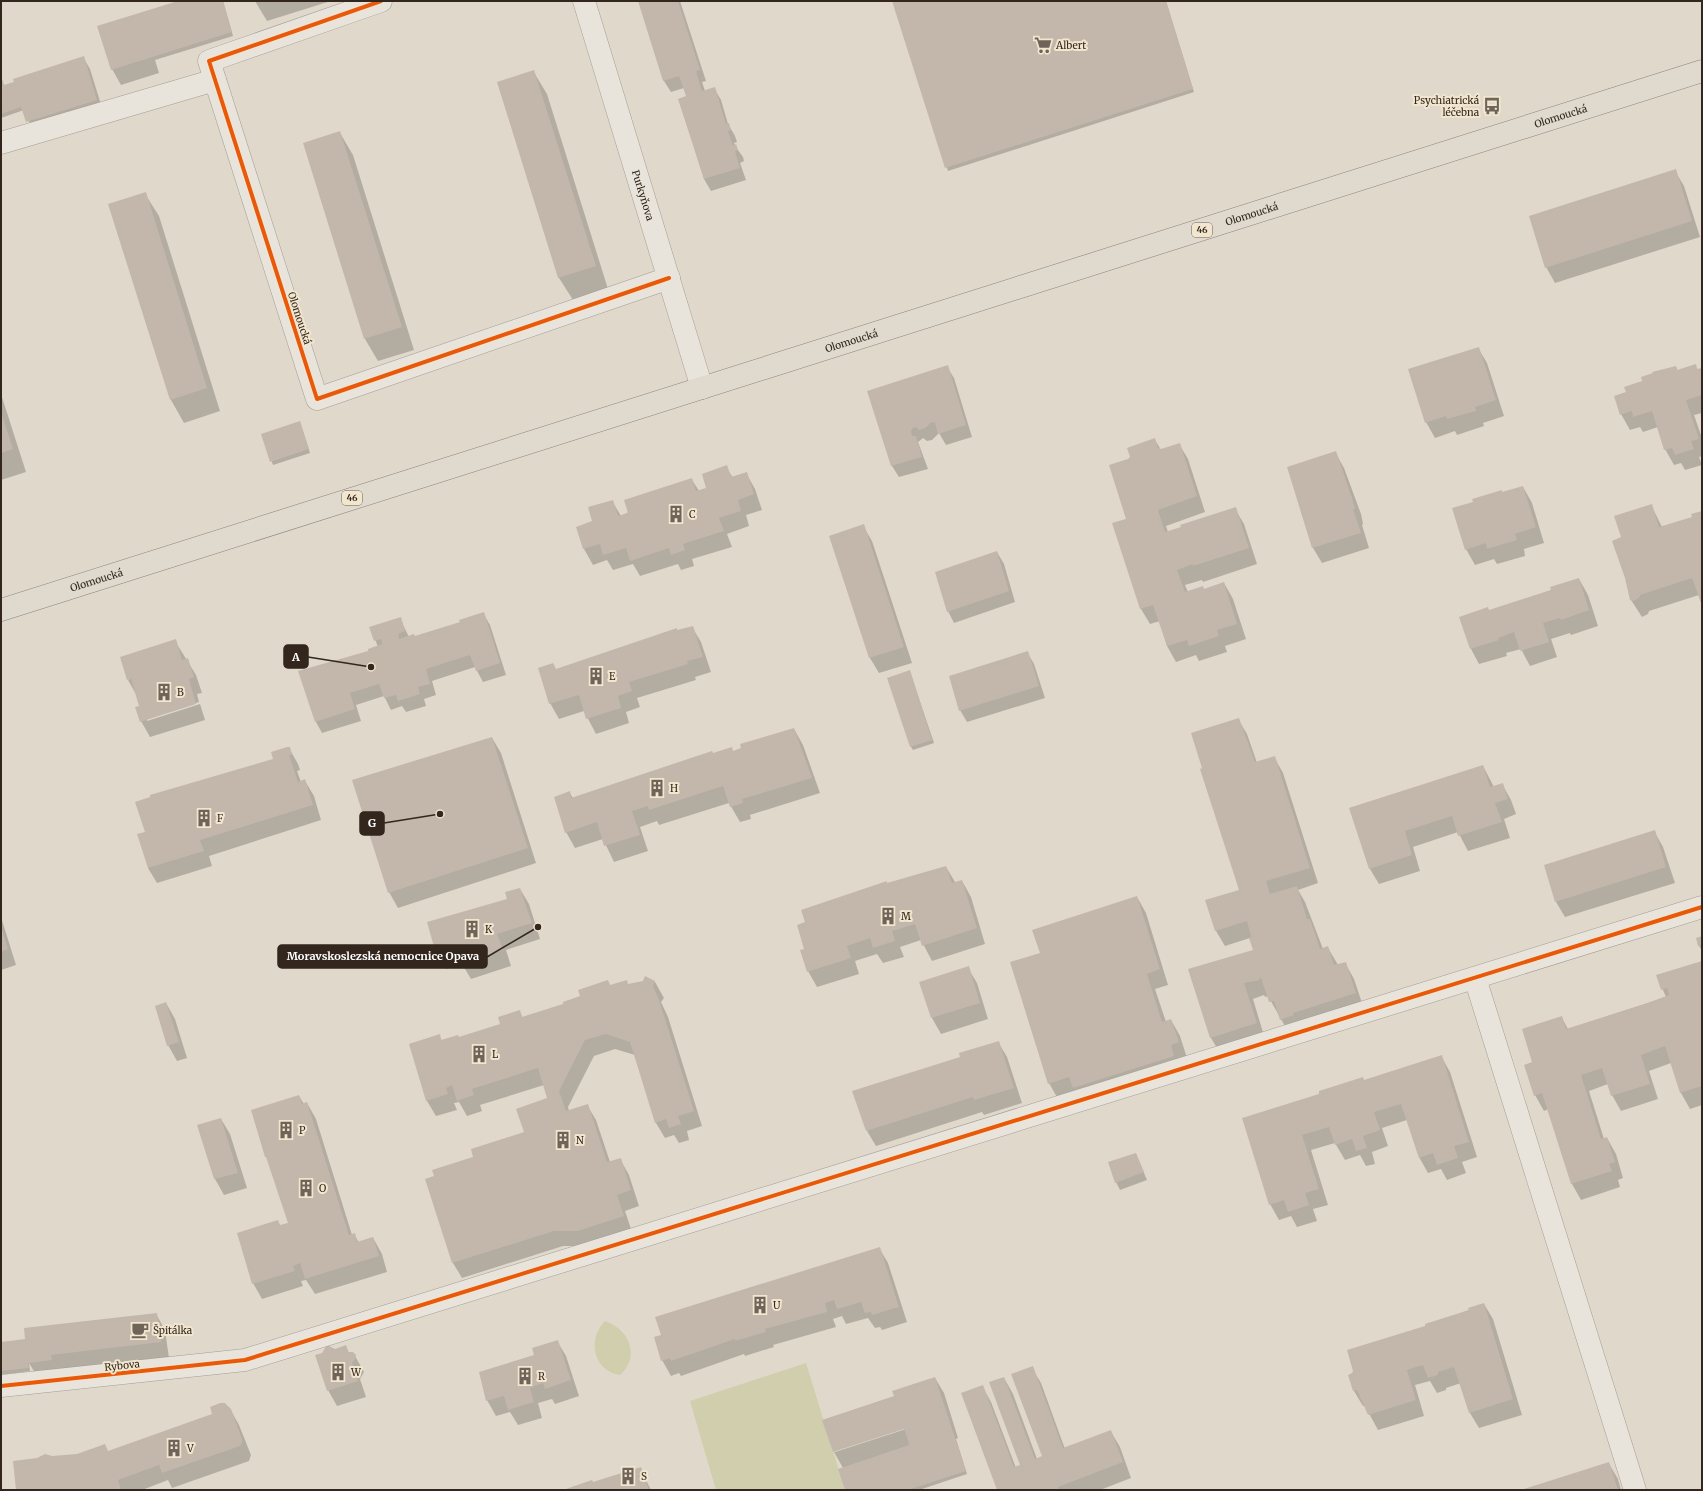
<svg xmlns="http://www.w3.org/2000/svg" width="1703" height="1491" viewBox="0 0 1703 1491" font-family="Merriweather,serif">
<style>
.green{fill:#d0cead}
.shadow{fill:#0003;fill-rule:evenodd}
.building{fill:#c3b7ab}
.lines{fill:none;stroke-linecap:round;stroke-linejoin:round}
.minor-casing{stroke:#a59d94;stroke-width:23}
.primary-casing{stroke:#8a837a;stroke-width:23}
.minor{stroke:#e8e4db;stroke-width:22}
.primary{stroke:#e0d9cd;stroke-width:22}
.cycleway-casing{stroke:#f2e6cf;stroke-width:6}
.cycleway{stroke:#e8590c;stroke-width:4}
.labels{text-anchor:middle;stroke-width:4;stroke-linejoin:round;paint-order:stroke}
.shield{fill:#f2e6cf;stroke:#6c6052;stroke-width:1}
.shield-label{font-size:9px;font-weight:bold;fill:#32261d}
.poi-label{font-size:10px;fill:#32261d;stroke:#f2e6cf;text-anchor:start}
.street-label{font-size:10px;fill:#32261d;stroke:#f2e6cf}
.leader{fill:none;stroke:#32261d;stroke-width:1.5}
.callout-dot{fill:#32261d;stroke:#f2e6cf;stroke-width:1.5}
.callout{fill:#32261d;stroke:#32261d;stroke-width:1.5}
.callout-label{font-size:11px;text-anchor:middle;font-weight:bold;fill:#fff}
</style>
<rect width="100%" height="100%" fill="#e0d8ca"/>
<path class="green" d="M605 1321C629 1329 641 1356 620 1375 593 1371 587 1339 605 1321Z
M806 1363 845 1490H716L690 1401Z"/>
<path class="shadow" d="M181 1H223L233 36 155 60 159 73 121 85 112 69Z
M255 1H331L267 21Z
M639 1H680L706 81 702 82 705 91 714 88 721 100 728 124 735 136 737 142 734 143 735 146 743 157 744 161 740 163 746 180 711 191 704 179 679 99 687 97 684 88 671 92 664 81Z
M894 1H1166L1194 92 948 171Z
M83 57 90 69 103 111 34 133 24 110 1 118V76L4 86Z
M533 71 547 94 608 289 573 300 559 278 498 83Z
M340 133 353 155 414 350 378 361 365 339Z
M1675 171 1684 186 1700 237 1555 283 1546 267Z
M145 194 159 216 220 411 184 423 171 400 109 205Z
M1478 348 1487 363 1504 416 1483 423 1484 426 1457 435 1455 431 1435 438 1426 422Z
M1695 366 1698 370 1702 369V413L1694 415 1702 438V456L1699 457 1702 465 1685 470 1681 463 1674 465 1665 449 1658 427 1643 432 1640 427 1630 430 1621 414 1627 393 1676 367 1678 371Z
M947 367 954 378 972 437 946 445 939 433 932 440 927 441 923 438 918 442 928 469 899 477 892 466 868 392Z
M1 394 26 472 1 480Z
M301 426 310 453 273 465 262 434Z
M1155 440 1161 450 1179 444 1188 459 1205 512 1166 526 1168 532 1235 509 1244 524 1257 564 1203 582 1202 580 1185 585 1188 592 1204 590 1224 583 1233 599 1246 639 1225 646 1227 652 1199 661 1196 655 1176 662 1167 646 1160 621 1150 624 1141 609 1113 524 1127 519 1129 460Z
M1335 452 1344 468 1361 514 1363 524 1362 525 1369 548 1322 563 1313 548Z
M726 467 733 478 746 473 755 489 762 510 746 515 749 526 727 534 732 547 692 559 694 566 681 570 678 564 640 576 633 564 613 570 607 560 593 565 584 549 577 527 593 522 612 501 621 516 692 480 699 491 708 489Z
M1523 487 1532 503 1544 543 1524 549 1525 556 1497 564 1494 559 1475 565 1466 549 1502 494Z
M1651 505 1662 527 1693 518 1702 512V604L1699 595 1649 611 1648 614 1642 617 1631 600 1622 538Z
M863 526 872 541 912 663 879 673 870 658 830 536Z
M997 552 1004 564 1015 602 954 623 948 611Z
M1579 579 1588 595 1598 626 1571 635 1570 633 1551 639 1557 657 1530 666 1521 649 1506 653 1507 656 1479 664 1471 649 1489 611 1552 590Z
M483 613 490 625 506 675 483 682 475 667 432 681 436 695 424 699 426 706 406 712 402 706 391 710 384 696 356 705 361 721 322 733 316 722 370 652 378 647 371 628 400 619 409 637H415L461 623Z
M692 627 701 642 711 672 695 677 696 680 637 698 640 707 626 712 629 723 596 734 584 711 559 719 550 703 556 670 676 630 677 631Z
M175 641 196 675 202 693 197 694 199 702 147 719V721L200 704 205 720 150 737 141 721V706L137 696 128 680Z
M1027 652 1034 664 1045 698 967 722 960 710Z
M911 675 934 743 913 750 911 747Z
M1238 719 1247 734 1257 763 1274 757 1283 773 1318 883 1298 890 1305 902 1323 949 1328 948 1338 965 1345 963 1354 979 1364 1009 1290 1035 1268 996 1265 997 1264 995 1253 999 1265 1039 1220 1053 1211 1038 1189 970 1254 951 1250 938 1225 946 1216 931 1207 901 1240 890Z
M794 729 803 745 820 793 750 815 751 819 740 822 729 803 659 825 657 821 640 827 648 851 614 862 603 839 575 848 566 832 569 792 573 798 712 754 733 752Z
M492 738 501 753 536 863 398 908 389 892Z
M289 748 298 764 300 770 297 771 301 782 305 781 314 796 321 820 209 856 212 866 157 883 148 868 146 833 274 759Z
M1483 766 1494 787 1502 784 1511 800 1516 814 1504 819 1510 838 1468 851 1458 832 1413 847 1420 871 1379 884 1370 869 1350 808Z
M1654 831 1663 847 1675 883 1565 917 1556 902 1546 866Z
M946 867 955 882 962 881 971 897 985 944 932 961 921 940 900 947 904 957 883 963 877 954 855 961 859 974 817 987 808 971 806 949 888 884Z
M520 889 529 904 540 939 506 950 511 966 471 979 462 964 446 969 437 953Z
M1137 897 1146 913 1168 985 1155 989 1166 1022 1171 1020 1180 1036 1187 1058 1058 1099 1049 1083 1041 954Z
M1 917 16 965 1 970Z
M1702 937V949H1701L1699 946Z
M1702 962V1105L1690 1109 1681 1093 1671 1063 1649 1071 1658 1099 1621 1111 1612 1095 1608 1084 1589 1091 1604 1139 1607 1138 1616 1154 1623 1178 1618 1180 1620 1187 1581 1200 1572 1184 1548 1109 1544 1111 1535 1095 1533 1063 1562 1018 1568 1029 1666 997 1657 976Z
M968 968 977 983 988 1019 941 1034 932 1018 921 983Z
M655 982 664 998 661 1002 668 1017 702 1126 687 1131 689 1140 679 1143 674 1135 665 1138 656 1123 635 1055 615 1049 594 1056 568 1107 569 1111 587 1105 596 1120 610 1162 620 1159 629 1175 639 1206 625 1211 632 1232 587 1246H563L462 1278 453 1263 427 1180 525 1133 549 1099 544 1085 480 1105 482 1111 467 1116 459 1102 454 1103 457 1110 436 1116 427 1101 410 1044 439 1035 442 1041 459 1038 502 1025 519 1011 523 1018 564 1005 610 986Z
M166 1003 175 1019 187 1058 177 1061 168 1045Z
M998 1042 1007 1057 1022 1103 984 1115 982 1112 876 1146 867 1131 961 1058Z
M1441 1056 1450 1072 1477 1157 1462 1162 1466 1173 1447 1180 1441 1169 1428 1173 1419 1157 1407 1120 1382 1128 1388 1146 1372 1152 1375 1164 1366 1166 1360 1155 1345 1160 1335 1143 1311 1150 1328 1205 1313 1209 1317 1221 1297 1227 1291 1216 1279 1220 1270 1204 1243 1119Z
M299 1096 304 1104 307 1103 316 1119 352 1235 354 1234 359 1243 373 1238 382 1254 387 1272 315 1294 306 1280 301 1281 303 1286 262 1299 253 1283 281 1226 289 1223Z
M221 1119 230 1134 247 1188 224 1195 215 1179 198 1126Z
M1136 1154 1147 1180 1120 1190 1116 1182Z
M879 1248 888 1263 907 1322 882 1330 880 1327 875 1328 868 1318 846 1324 842 1316 833 1319 836 1327 773 1345 774 1347 745 1356 744 1354 681 1376 679 1373 671 1376 662 1360Z
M1484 1304 1493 1319 1522 1415 1479 1428 1470 1413 1461 1383 1446 1388V1390L1437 1393 1430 1381 1415 1385 1424 1416 1378 1430 1365 1406H1363L1354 1391 1349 1375 1426 1327Z
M156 1314 165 1330 169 1358 38 1378 29 1363 30 1371 1 1375V1343L26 1344Z
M557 1341 566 1356 579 1396 555 1404 552 1399 538 1403 542 1418 518 1425 510 1412 496 1416 487 1400 536 1356Z
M346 1346 349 1353 355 1356 364 1372 360 1379 366 1397 337 1406 328 1390Z
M1032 1368 1041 1383 1065 1449 1111 1432 1120 1447 1131 1478 1100 1490H999L982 1386 991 1402 1016 1468 1021 1465 1004 1378 1013 1394 1037 1459 1043 1457Z
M935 1378 944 1393 958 1438 956 1439 967 1474 919 1490H846L843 1468 834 1452 895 1397ZM908 1426 909 1428 835 1452V1450Z
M230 1409 239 1425 251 1455 249 1461 172 1488 168 1480 142 1490H17L52 1458 108 1452Z
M1609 1464 1618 1479 1621 1490H1523Z
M640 1468 651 1490H569Z"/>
<path class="building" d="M178 1H223L232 32 111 70 97 26Z
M638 1H678L700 70 696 71 702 91 715 87 726 124 729 123 731 130 728 131 733 146 736 144 738 150 735 151 740 168 704 179 678 99 686 96 679 76 663 81Z
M892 1H1166L1193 89 945 168Z
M84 56 97 100 26 122 21 107 1 114V77L4 85 14 82 13 79Z
M534 70 596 266 558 278 497 82Z
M340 131 402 327 364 339 303 143Z
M1676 169 1692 221 1545 268 1529 216Z
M146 192 207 388 170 400 108 204Z
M1479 347 1496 400 1475 407 1476 411 1447 419 1446 416 1425 423 1408 369Z
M1696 364 1697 369 1702 368V395L1686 400 1699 439 1691 441 1694 449 1675 455 1672 448 1664 450 1652 411 1633 417 1632 411 1620 415 1614 396 1626 392 1624 387 1642 381 1641 377 1653 373 1652 372 1676 366 1677 370Z
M948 365 966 425 938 434 935 423 932 422 925 428 919 430 916 427 913 428 911 431 912 436H916L922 457 891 466 867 391Z
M1 412 13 449 1 453Z
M300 421 309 449 270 462 261 434Z
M1155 438 1158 448 1161 449 1180 443 1197 496 1158 510 1165 532 1181 527 1180 525 1236 507 1249 548 1193 566V564L1177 570 1185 592 1203 586 1204 589 1224 582 1237 624 1217 630 1219 636 1189 646 1187 640 1167 646 1153 605 1140 609 1112 523 1126 519 1109 465 1128 459 1130 457 1127 448Z
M1336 451 1352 498 1355 509H1353L1361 533 1312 548 1287 467Z
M727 465 731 477 747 472 754 494 738 500 741 511 719 518 724 531 683 544 685 550 671 555 669 548 630 561 626 548 603 555 600 544 583 549 576 527 592 521 588 507 613 500 618 516 628 513 624 500 692 478 696 491 706 488 702 474Z
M1523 486 1536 527 1515 534 1517 540 1487 549 1486 543 1465 550 1452 508 1473 502 1472 499 1502 490V492Z
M1652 504 1659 527 1692 517 1691 514 1702 511V606L1692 578 1640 595 1639 598 1633 601 1630 600 1625 578 1612 541 1621 537 1614 516Z
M864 524 904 647 869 658 829 536Z
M997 551 1009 591 947 612 935 572Z
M1579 578 1589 610 1561 620 1560 618 1543 623 1549 642 1520 651 1514 632 1498 638 1499 640 1470 649 1459 617 1488 607 1489 610 1551 590 1550 587Z
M484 612 500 663 476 671 470 655 426 669 430 684 418 687 420 694 398 701 396 695 384 698 379 684 350 693 355 709 315 722 298 671 368 651V649L382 644 381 639 374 641 369 627 401 617 405 631 398 634 399 639 414 634 415 636 460 622 459 620Z
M693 626 703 657 687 661 688 664 629 682 632 691 618 696 621 708 586 719 579 695 549 704 538 668 553 663 556 669 677 628V630Z
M176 639 182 660 188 658 194 677 189 679 196 704 140 722 135 707 139 706 131 679 127 680 120 657Z
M1028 651 1039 686 959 711 949 676Z
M910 670 932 740 910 747 887 678Z
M1239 718 1255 762 1275 756 1310 868 1266 881 1270 894 1297 886 1307 919H1310L1320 949 1328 946 1334 965 1346 962 1356 993 1293 1013 1294 1015 1280 1020 1274 1001 1269 1002 1261 978H1259L1260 980 1244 983 1257 1023 1210 1038 1188 969 1253 950 1249 938 1251 937 1247 921 1215 931 1205 900 1239 890 1200 769 1202 768 1191 733Z
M794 728 812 778 742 799 743 803 730 807 723 786 649 810 648 806 632 811 640 835 604 846 597 822 565 833 554 797 570 791 571 798 712 751 713 753 732 747 733 751 741 748 740 744Z
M492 737 528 848 388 893 352 780Z
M287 747H290L292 755H289L298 782 305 779 313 805 200 840 204 851 148 868 137 834 145 832 135 802 150 797V795L273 759 271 752Z
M1483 765 1490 787 1503 783 1508 799 1495 803 1502 822 1458 836 1452 816 1405 831 1412 855 1369 869 1349 808Z
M1655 830 1666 867 1555 902 1544 865Z
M946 866 952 883 962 880 977 928 922 946 915 924 892 931 895 941 873 948 870 938 847 946 851 958 807 972 800 950 804 949 797 925 805 922 801 910 887 881V883Z
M520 888 532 923 497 934 503 950 461 964 456 947 436 954 427 922 507 899 505 892Z
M1137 896 1160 969 1147 974 1162 1022 1171 1019 1179 1042 1171 1045 1174 1056 1073 1088 1069 1077 1048 1084 1010 962 1040 953 1032 930Z
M1 927 8 949 1 952Z
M1702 936V945L1698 946 1696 938Z
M1702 961V1086L1680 1093 1665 1046 1641 1055 1650 1084 1611 1096 1602 1068 1581 1075 1601 1139 1607 1137 1615 1162 1609 1164 1612 1171 1571 1184 1542 1093 1534 1096 1524 1065 1532 1062 1522 1029 1562 1016 1566 1029 1648 1003 1669 995 1667 988 1661 990 1656 975Z
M969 966 980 1003 931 1018 919 982Z
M645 976 655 981 653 986 659 1000 694 1111 678 1116 681 1124 669 1128 666 1119 655 1123 630 1042 606 1034 585 1040 559 1091 566 1111 588 1104 607 1162 621 1158 631 1190 617 1195 624 1216 578 1231H554L452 1263 425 1179 434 1176 432 1170 473 1157 471 1149 524 1132 516 1109 547 1098 538 1068 472 1089 474 1095 457 1101 452 1085 446 1088 448 1094 426 1101 409 1044 440 1034 441 1040 458 1035 459 1037 500 1024 498 1017 520 1010 522 1017 563 1004V1002L580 996 578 990 608 980 610 985 627 980 628 984 643 981Z
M166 1002 179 1042 167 1046 155 1006Z
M999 1041 1014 1088 974 1100 973 1097 866 1131 852 1091 960 1057 959 1053Z
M1442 1055 1469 1142 1454 1146 1458 1158 1437 1165 1433 1153 1419 1158 1401 1104 1374 1112 1380 1130 1363 1136 1367 1148 1356 1151 1352 1139 1335 1145 1329 1127 1302 1135 1319 1189 1305 1193 1309 1205 1288 1212 1284 1200 1269 1205 1242 1118 1319 1094V1091L1363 1077 1364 1080Z
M299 1095 302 1104 307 1102 349 1235 355 1233 357 1242 373 1237 379 1256 305 1279 300 1263 293 1266 295 1271 252 1284 237 1233 278 1220 280 1225 288 1223 266 1157H265L251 1110Z
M221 1118 238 1173 214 1179 197 1125Z
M1136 1153 1144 1172 1115 1183 1108 1162Z
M880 1247 899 1307 872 1315 871 1312 865 1313 861 1302 837 1309 834 1300 825 1303 827 1312 765 1329 766 1332 735 1341V1339L671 1361 670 1358 661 1361 654 1337 661 1335 655 1317Z
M1484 1303 1513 1399 1469 1413 1454 1367 1438 1372V1375L1428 1378 1423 1365 1407 1370 1416 1400 1368 1415 1357 1390 1353 1391 1348 1375 1352 1374 1353 1371 1347 1350 1425 1326V1324L1469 1310 1468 1308Z
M157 1313 161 1342 51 1355 52 1360 28 1363 29 1368 1 1371V1342L25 1339 24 1328Z
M558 1340 571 1380 545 1389 543 1383 530 1388 534 1402 508 1410 504 1396 486 1401 479 1372 534 1355 532 1348Z
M327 1345 335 1349 346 1345 348 1352H353L356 1355 355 1359 352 1363 358 1381 327 1391 315 1355 322 1353Z
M1033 1366 1063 1448 1111 1430 1123 1462 1058 1487 1059 1490H997L961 1393 983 1385 1014 1467 1020 1465 989 1382 1004 1377 1035 1459 1042 1456 1011 1374Z
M935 1377 966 1471 908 1490H845L838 1469 909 1445 907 1437 904 1429 833 1452 822 1420 894 1396 892 1391Z
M220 1403H225L231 1409 242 1439V1443L240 1446 162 1473 159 1465 118 1480 121 1490H16L13 1461 37 1458 45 1454 52 1456 77 1454 105 1444 108 1451 212 1414 210 1407Z
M1609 1462 1618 1490H1521Z
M641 1467 649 1490H563L592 1480 593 1482Z"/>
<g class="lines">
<g class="minor-casing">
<g id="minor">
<path d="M381 1 209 61 317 399 669 278"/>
<path id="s1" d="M584 1 702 388"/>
<path d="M1 143 215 80"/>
<path d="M1475 978 1635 1490"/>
<path d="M1 1386 245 1360 1702 907"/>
</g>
</g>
<g class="primary-casing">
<g id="primary">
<path id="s2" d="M1 610 1702 71"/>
</g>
</g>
<use href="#minor" class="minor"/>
<use href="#primary" class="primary"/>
<g class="cycleway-casing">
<path id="cycleway" d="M381 1 209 61 317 399 669 278
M1 1386 245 1360 1702 907"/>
</g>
<use href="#cycleway" class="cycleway"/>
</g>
<defs>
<g id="supermarket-bare" transform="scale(1.38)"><path d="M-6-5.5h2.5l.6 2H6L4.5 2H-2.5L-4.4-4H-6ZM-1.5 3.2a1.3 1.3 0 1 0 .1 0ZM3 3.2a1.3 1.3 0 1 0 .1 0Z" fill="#6f645a" stroke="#f2e6cf" stroke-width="2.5" paint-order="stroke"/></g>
<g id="bus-bare" transform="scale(1.38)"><path d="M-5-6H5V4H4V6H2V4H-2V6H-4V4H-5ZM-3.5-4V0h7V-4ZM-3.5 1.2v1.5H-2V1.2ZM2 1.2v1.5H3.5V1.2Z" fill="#6f645a" stroke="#f2e6cf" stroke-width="2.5" paint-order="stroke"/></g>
<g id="building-bare" transform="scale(1.38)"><path d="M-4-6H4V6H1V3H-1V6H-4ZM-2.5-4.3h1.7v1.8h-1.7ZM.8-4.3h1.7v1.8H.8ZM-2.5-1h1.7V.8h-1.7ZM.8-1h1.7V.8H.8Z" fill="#6f645a" stroke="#f2e6cf" stroke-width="2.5" paint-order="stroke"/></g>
<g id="cafe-bare" transform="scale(1.38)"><path d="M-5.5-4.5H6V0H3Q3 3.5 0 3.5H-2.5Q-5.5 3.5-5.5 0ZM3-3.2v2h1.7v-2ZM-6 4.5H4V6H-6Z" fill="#6f645a" stroke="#f2e6cf" stroke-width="2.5" paint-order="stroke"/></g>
</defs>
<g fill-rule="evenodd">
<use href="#supermarket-bare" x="1043" y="45"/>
<use href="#bus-bare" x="1492" y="106"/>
<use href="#building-bare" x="676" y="514"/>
<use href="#building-bare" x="596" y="676"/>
<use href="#building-bare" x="164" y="692"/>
<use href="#building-bare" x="657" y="788"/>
<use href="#building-bare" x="204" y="818"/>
<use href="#building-bare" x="888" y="916"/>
<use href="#building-bare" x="472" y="929"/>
<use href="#building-bare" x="479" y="1054"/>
<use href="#building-bare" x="286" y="1130"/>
<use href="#building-bare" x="563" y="1140"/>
<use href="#building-bare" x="306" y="1188"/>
<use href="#building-bare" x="760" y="1305"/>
<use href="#cafe-bare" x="140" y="1330"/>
<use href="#building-bare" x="338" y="1372"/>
<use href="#building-bare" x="525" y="1376"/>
<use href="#building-bare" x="174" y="1448"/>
<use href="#building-bare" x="628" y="1476"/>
</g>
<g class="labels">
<g class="shield">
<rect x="1192" y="223" width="20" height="14" rx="3"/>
<rect x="342" y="491" width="20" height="14" rx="3"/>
</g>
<g class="shield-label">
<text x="1202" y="233">46</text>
<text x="352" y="501">46</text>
</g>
<g class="poi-label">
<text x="1056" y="49">Albert</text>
<text x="1479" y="104" text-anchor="end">Psychiatrická<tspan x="1479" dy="12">léčebna</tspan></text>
<text x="689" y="518">C</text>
<text x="609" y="680">E</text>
<text x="177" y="696">B</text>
<text x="670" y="792">H</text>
<text x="217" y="822">F</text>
<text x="901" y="920">M</text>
<text x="485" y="933">K</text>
<text x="492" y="1058">L</text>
<text x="299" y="1134">P</text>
<text x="576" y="1144">N</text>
<text x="319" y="1192">O</text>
<text x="773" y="1309">U</text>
<text x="153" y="1334">Špitálka</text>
<text x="351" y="1376">W</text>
<text x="538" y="1380">R</text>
<text x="187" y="1452">V</text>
<text x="641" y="1480">S</text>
</g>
<g class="street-label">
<text dy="4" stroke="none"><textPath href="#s2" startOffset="1636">Olomoucká</textPath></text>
<text dy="4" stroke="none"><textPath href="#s1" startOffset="203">Purkyňova</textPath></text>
<text dy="4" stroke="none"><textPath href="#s2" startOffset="1312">Olomoucká</textPath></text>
<text transform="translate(300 318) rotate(72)" y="4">Olomoucká</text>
<text dy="4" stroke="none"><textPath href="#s2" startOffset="892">Olomoucká</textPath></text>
<text dy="4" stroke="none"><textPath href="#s2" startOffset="100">Olomoucká</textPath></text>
<text transform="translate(122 1365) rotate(-6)" y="4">Rybova</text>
</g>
</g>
<path class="leader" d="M371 667L308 657M440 814L384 823M538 927L487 957"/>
<g class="callout-dot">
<circle cx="371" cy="667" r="4"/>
<circle cx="440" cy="814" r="4"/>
<circle cx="538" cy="927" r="4"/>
</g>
<g class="callout">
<rect x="284" y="645" width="24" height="23" rx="4"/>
<rect x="360" y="812" width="24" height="23" rx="4"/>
<rect x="278" y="945" width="209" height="23" rx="4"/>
</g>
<g class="callout-label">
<text x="296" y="661">A</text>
<text x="372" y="827">G</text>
<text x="383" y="960">Moravskoslezská nemocnice Opava</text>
</g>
<rect width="1703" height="1491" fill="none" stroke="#32261d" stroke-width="4"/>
</svg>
